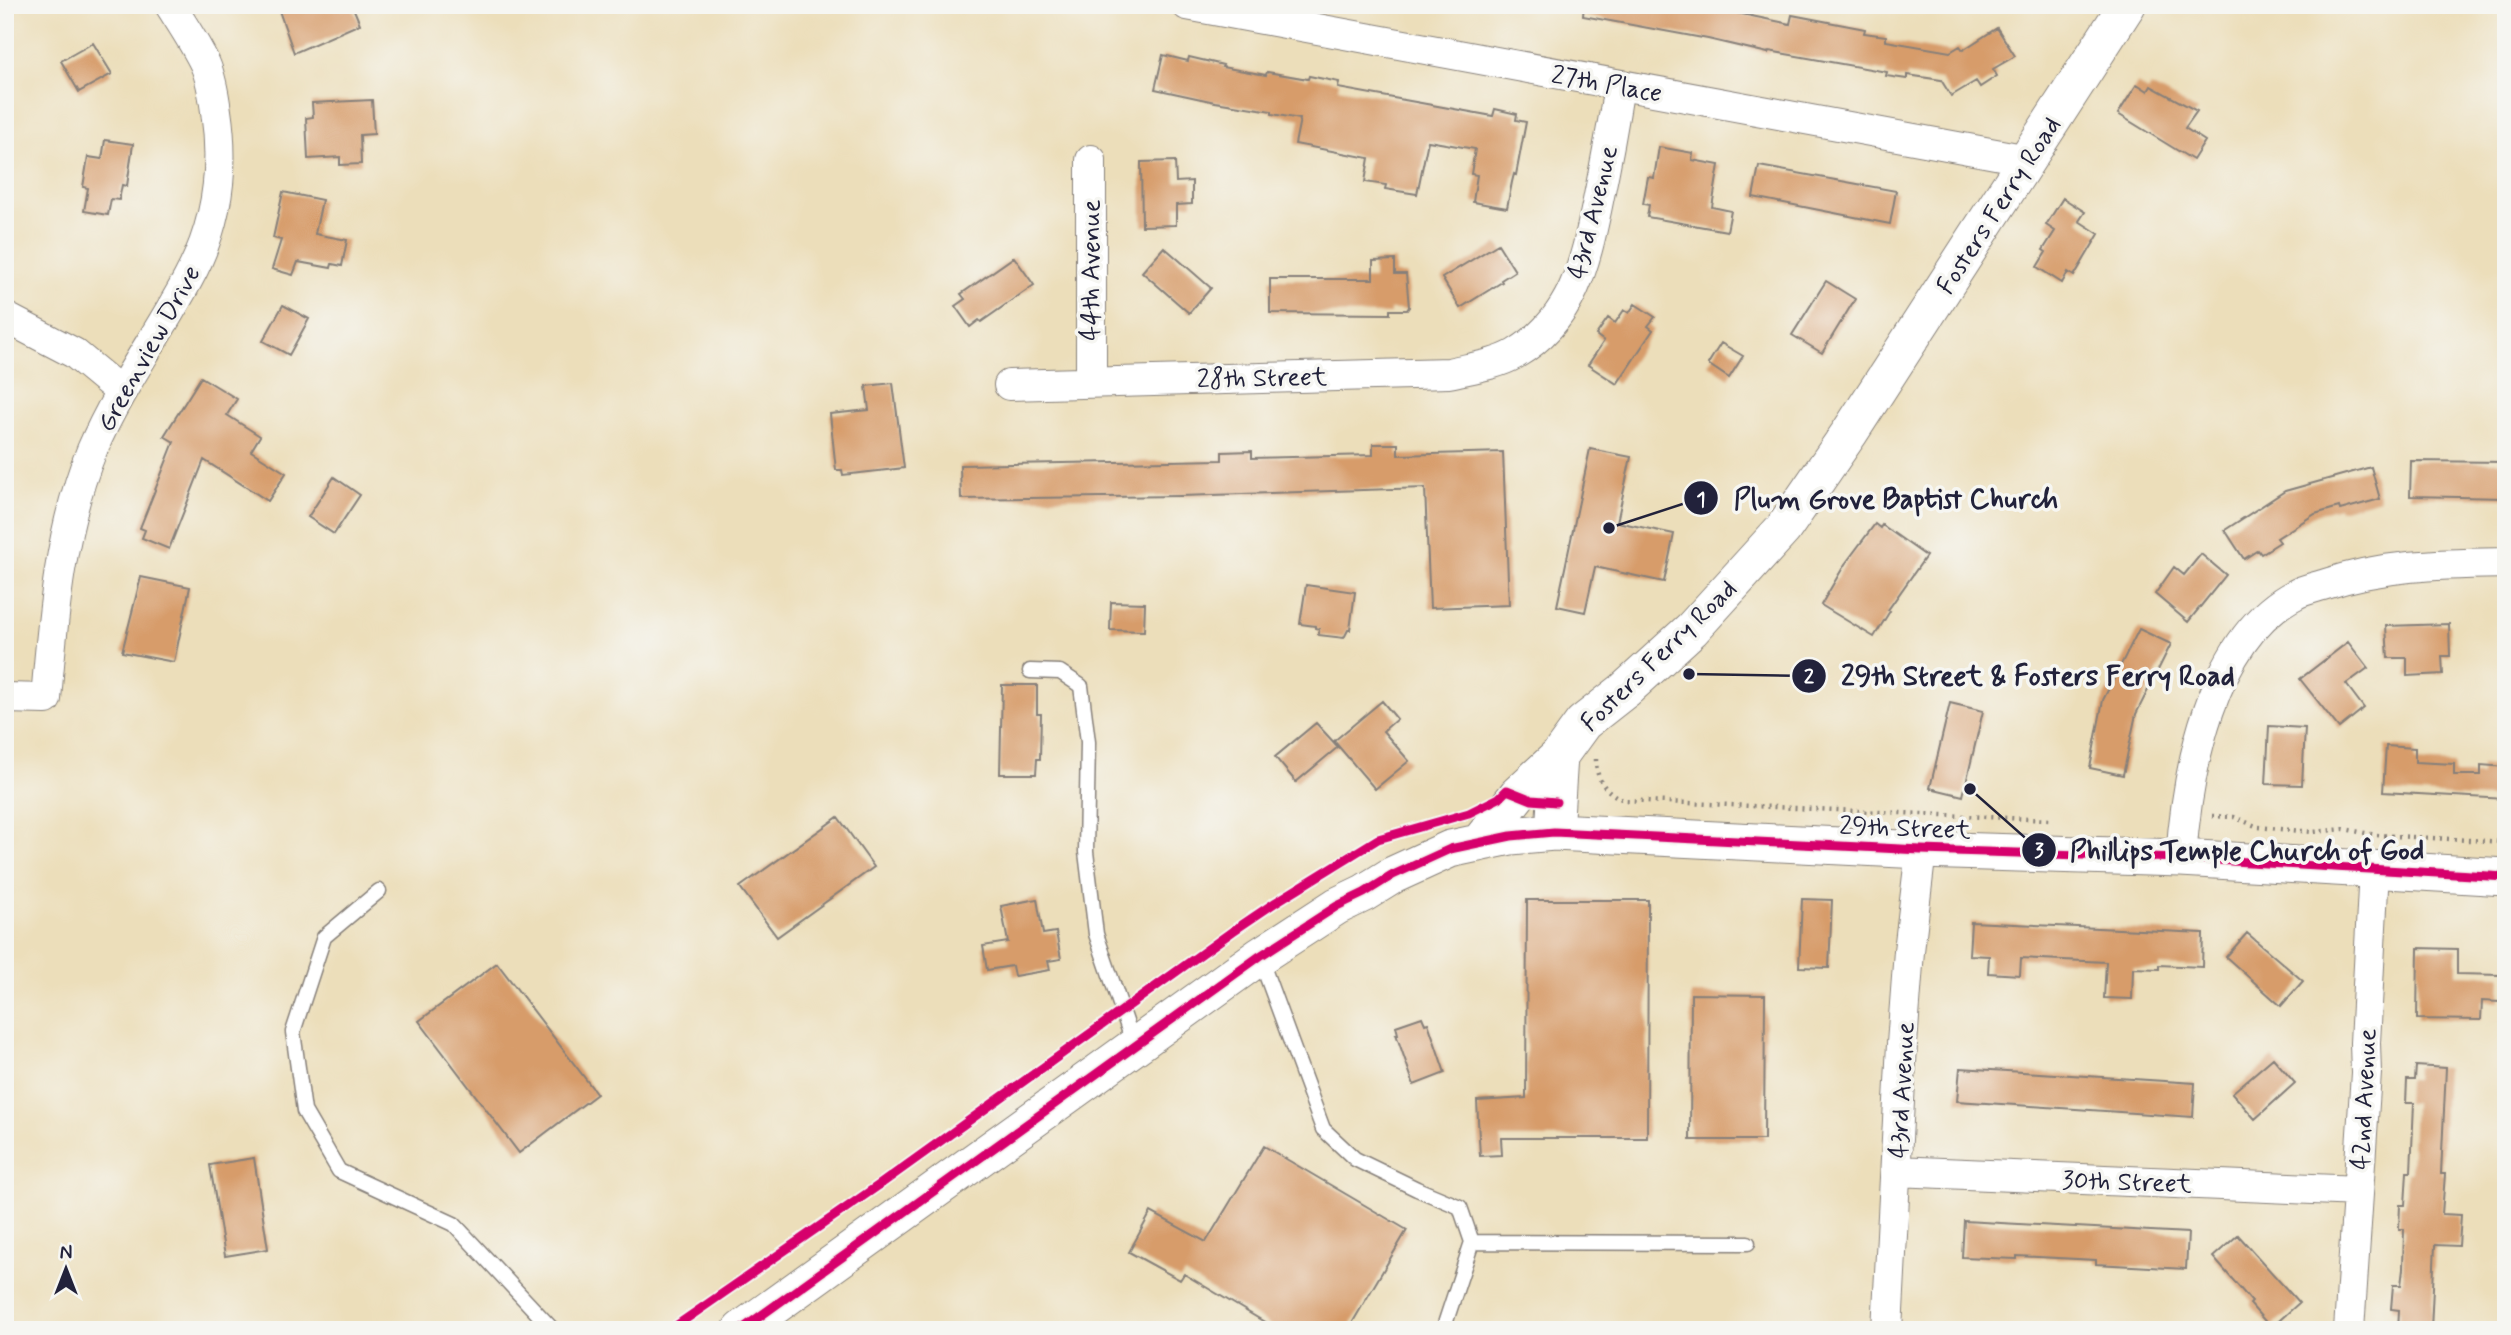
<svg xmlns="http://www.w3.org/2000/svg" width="2511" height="1335" viewBox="0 0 2511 1335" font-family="Mynerve,sans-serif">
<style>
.building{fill:#d79c6b}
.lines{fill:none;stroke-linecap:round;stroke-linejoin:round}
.service-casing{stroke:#87807a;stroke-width:17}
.minor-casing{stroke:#87807a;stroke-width:32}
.tertiary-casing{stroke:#87807a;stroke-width:39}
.path{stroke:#87807a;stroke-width:4.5;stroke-dasharray:2 5;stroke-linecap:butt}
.service{stroke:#fff;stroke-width:14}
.minor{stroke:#fff;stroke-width:30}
.tertiary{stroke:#fff;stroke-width:37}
.cycleway-casing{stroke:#f6f6f2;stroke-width:13}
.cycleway{stroke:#d6006c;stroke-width:9}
.labels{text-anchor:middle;stroke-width:7;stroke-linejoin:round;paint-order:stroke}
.street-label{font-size:26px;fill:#22223b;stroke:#f6f6f2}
.leader{fill:none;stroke:#22223b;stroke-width:2.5}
.callout-dot{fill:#22223b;stroke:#f6f6f2;stroke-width:2.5}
.mark-label{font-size:21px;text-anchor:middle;font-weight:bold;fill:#fff}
.callout-label{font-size:28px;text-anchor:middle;font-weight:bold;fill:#22223b;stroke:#f6f6f2;stroke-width:7;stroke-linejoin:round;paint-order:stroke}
</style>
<rect width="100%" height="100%" fill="#f6f6f2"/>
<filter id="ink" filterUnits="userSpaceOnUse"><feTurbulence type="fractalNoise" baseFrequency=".0143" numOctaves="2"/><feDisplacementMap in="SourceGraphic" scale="14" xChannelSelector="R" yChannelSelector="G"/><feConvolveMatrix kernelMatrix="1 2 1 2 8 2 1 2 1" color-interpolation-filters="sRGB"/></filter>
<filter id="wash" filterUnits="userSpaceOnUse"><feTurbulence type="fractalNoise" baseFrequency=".00686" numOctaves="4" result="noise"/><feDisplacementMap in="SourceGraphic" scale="28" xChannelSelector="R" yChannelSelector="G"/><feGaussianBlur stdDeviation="1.57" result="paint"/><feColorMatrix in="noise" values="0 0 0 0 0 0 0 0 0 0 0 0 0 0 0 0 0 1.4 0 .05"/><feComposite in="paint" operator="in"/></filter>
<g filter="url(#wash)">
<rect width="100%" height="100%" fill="#ecdeba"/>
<g id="blocks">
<path class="building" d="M277 5H352L360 24 294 53Z
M1584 5H1714L1733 9 1732 12 1790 24 1792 15 1865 29 1864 33 1886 36V41L1950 52 1960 46 1963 50 1997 28 2015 56 1993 69 1997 76 1980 87 1976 81 1951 96 1941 80 1907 75V79L1886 76 1887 72 1769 51 1768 53 1708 39 1583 16Z
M93 43 112 74 79 92 61 61Z
M1163 55 1188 61 1189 57 1223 65 1222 67 1266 75 1267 72 1308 79 1309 76 1339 82 1338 88 1493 116 1495 109 1517 114 1516 120 1526 122 1516 175 1514 174 1512 182 1507 208 1473 202 1477 175 1471 174 1475 149 1428 141 1417 194 1385 189 1386 185 1365 182 1369 158 1295 144 1300 119 1272 114V111L1215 102 1155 89Z
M2137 84 2148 91 2151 86 2197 111 2185 128 2205 141 2193 160 2118 114Z
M372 100 374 134 360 135 361 164 340 165V157L308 159 306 118 313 117 312 103Z
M105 140 133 144 127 186 122 185 119 200 111 199 108 215 84 211 88 188 83 187 88 157 102 159Z
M1659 147 1693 153 1692 160 1719 165 1712 207 1731 211 1727 231 1647 217 1649 205 1643 204 1648 177 1654 178Z
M1175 161 1176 182 1192 181V204L1176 205V225L1142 226 1141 162Z
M1759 166 1896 191 1890 224 1753 197Z
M283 192 322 200 315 234 347 240 342 266 332 264 331 268 298 262 293 275 272 269 281 240 273 238Z
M2063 198 2085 212 2079 221 2099 234 2074 276 2068 272 2062 283 2037 267 2046 252 2043 250 2055 231 2046 225Z
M1498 244 1515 271 1501 280 1502 282 1460 308 1442 278Z
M1164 247 1211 288 1189 313 1142 272Z
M1014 257 1034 285 981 322 979 320 970 327 955 306 965 299 961 294Z
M1395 260V274H1406L1409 307 1407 310H1390V314L1270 313V279H1373V261Z
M1826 281 1855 299 1822 353 1792 335Z
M1635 304 1655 317 1648 326 1653 330 1617 384 1588 365 1604 341 1596 335 1608 318 1615 323 1624 310 1629 313Z
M283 305 309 319 289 355 263 341Z
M1721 343 1743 356 1729 378 1708 364Z
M201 377 237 399 227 415 260 436 251 451 286 473 268 501 204 460 169 549 142 538 145 530 140 528 174 442 164 436Z
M893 383 904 468 843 475 842 470H836L830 414 869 410 866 386Z
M1373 444H1398V455L1503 452 1509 605 1430 608 1425 488 1181 496 961 499 960 465 1222 460V452L1252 451V458L1373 455Z
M1590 449 1631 457 1617 522 1674 534 1664 582 1595 567 1585 612 1557 606Z
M2411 461 2506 462V498L2410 496Z
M2371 467 2380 499 2340 510 2339 507 2315 514 2277 538 2280 542 2261 554 2258 550 2244 559 2225 530 2285 491Z
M334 477 360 495 334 534 308 517Z
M1875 524 1880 528 1882 525 1926 556 1888 610 1890 611 1874 637 1821 605 1845 564Z
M2201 554 2226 575 2188 622 2155 594 2174 567 2184 575Z
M141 577 190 587 174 662 122 652Z
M1306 585 1355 592 1350 630H1348L1344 638 1318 635 1319 629 1315 628V626L1300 624Z
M1111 602 1145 603 1144 631 1110 630Z
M2449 624 2450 656H2442L2443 674 2407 676V658H2388L2386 626Z
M2139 629 2171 644 2136 714 2123 775 2090 768 2103 700Z
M2348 642 2368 668 2346 684 2364 708 2339 728 2300 679Z
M1002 685H1037V714H1041L1040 759H1037L1036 774H1000Z
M1382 701 1397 719 1383 731 1409 761 1375 789 1334 741Z
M1950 703 1983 711 1963 796 1930 788Z
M1316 723 1338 747 1296 782 1275 757Z
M2269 726 2305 728 2302 785 2266 784Z
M2386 746 2415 748V762L2454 764V775H2481V765L2506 767V799L2383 792Z
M838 817 874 867 777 937 740 887Z
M1037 899 1043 934 1056 932 1061 959 1048 961 1050 970 1014 976 1012 966 987 970 983 946 1008 942 1001 906Z
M1802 899 1832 900 1829 968 1799 967Z
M1527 900H1648L1647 1138H1501L1502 1155 1480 1156 1477 1101 1526 1098Z
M1971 922 2203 933 2202 967 2159 965V969L2133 968 2132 999 2104 998 2106 962 2021 958 2020 975 1988 973 1989 956 1969 955Z
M2247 933 2303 981 2281 1006 2226 957Z
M2418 948 2457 949V974L2501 975 2500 1002 2482 1001 2481 1020 2417 1019Z
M497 963 597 1094 519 1153 419 1021Z
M1691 994 1765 995 1764 1140H1690Z
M1422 1017 1425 1024 1428 1023 1445 1073 1414 1085 1396 1034H1398L1396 1026Z
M2273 1058 2295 1083 2255 1119 2232 1093Z
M2416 1066 2446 1068 2441 1174H2445L2442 1214 2461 1215 2459 1246 2435 1245 2431 1330H2398L2399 1310 2391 1309 2393 1285H2401L2403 1269 2404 1229H2399L2400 1205H2405L2407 1172H2411L2414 1103H2406L2407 1080H2415Z
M1960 1068 2195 1083 2193 1117 1957 1101Z
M1264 1146 1407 1230 1348 1330H1278L1184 1274 1180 1280 1129 1252 1151 1212 1206 1242Z
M254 1158 268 1249 225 1256 210 1165Z
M1964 1221 2188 1233 2186 1269 2096 1264V1260L2017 1256V1259L1962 1257Z
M2238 1235 2299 1303 2271 1328 2250 1304 2252 1302 2213 1257Z"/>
</g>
</g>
<g filter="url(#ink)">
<use href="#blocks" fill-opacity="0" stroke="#87807a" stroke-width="2"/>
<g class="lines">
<g class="service-casing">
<path id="service" d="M1030 671 1060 672 1081 686 1088 742 1086 852 1096 934 1134 1045
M379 891 324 937 293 1032 304 1111 339 1171 454 1224 553 1330
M1260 958 1323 1129 1355 1159 1417 1189 1460 1207 1472 1242 1443 1330
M1472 1242 1748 1243"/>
</g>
<g class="minor-casing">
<path id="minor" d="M1187 5 2028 160
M5 317 74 353 120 391
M1091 381V160
M1009 385 1449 373C1470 368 1496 365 1515 354 1574 319 1585 263 1598 201 1606 162 1613 124 1619 86
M5 698 46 699C53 615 60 528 92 450 118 389 157 337 188 279 217 226 225 170 216 111 214 96 211 78 205 64 195 43 182 24 170 5
M2181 858C2187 772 2211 637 2296 594 2305 589 2317 587 2326 584 2386 564 2444 564 2506 563
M1896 1171 2358 1191
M1887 1330 1902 1044 1909 951 1921 850
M2349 1330 2366 1073 2365 1043 2374 869"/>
</g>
<g class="tertiary-casing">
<path id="tertiary" d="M1554 832 1559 756 1583 723 1625 690 1692 629 1783 529 1850 432 2127 5
M1479 843 1518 794 1559 756
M741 1330 1260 956 1337 906 1364 893 1393 875 1450 849 1511 836 1554 832 1921 850 2181 858 2506 877"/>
</g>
<path class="path" d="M1596 759C1596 780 1605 792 1624 800L2050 820
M2212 816 2234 817 2258 827 2313 832 2344 829 2376 835 2506 842"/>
<use href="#service" class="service"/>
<use href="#minor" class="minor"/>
<use href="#tertiary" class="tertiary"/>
<g class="cycleway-casing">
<path id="cycleway" d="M670 1330 882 1183 1233 931 1276 902 1378 839 1469 813 1499 798 1507 790 1532 800 1556 802
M741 1330 1260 956 1337 906 1364 893 1393 875 1450 849 1511 836 1554 832 1921 850 2181 858 2506 877"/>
</g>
<use href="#cycleway" class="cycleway"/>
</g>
</g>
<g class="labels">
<g class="street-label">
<text transform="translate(1607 83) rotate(10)" y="9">27th Place</text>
<text transform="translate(1998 205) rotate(-57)" y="9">Fosters Ferry Road</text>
<text transform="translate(1592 212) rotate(-76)" y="9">43rd Avenue</text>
<text transform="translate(1090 270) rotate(-90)" y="9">44th Avenue</text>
<text transform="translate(148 348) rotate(-61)" y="9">Greenview Drive</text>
<text transform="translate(1262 377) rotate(-1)" y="9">28th Street</text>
<text transform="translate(1658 655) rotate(-44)" y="9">Fosters Ferry Road</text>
<text transform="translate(1905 827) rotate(2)" y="9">29th Street</text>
<text transform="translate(1901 1090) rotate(-87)" y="9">43rd Avenue</text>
<text transform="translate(2363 1099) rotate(-87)" y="9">42nd Avenue</text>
<text transform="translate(2127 1181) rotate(2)" y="9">30th Street</text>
</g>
</g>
<path class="leader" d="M1609 528L1701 498M1689 674L1809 676M1970 789L2039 850"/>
<g class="callout-dot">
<circle cx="1609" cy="528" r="7"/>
<circle cx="1689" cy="674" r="7"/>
<circle cx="1970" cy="789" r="7"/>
<circle cx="1701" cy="498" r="18"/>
<circle cx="1809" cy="676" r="18"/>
<circle cx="2039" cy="850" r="18"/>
</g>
<g class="mark-label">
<text x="1701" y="506">1</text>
<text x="1809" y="683">2</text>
<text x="2039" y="857">3</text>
</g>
<g class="callout-label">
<text x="1896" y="508">Plum Grove Baptist Church</text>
<text x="2038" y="685">29th Street &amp; Fosters Ferry Road</text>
<text x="2247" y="860">Phillips Temple Church of God</text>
</g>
<rect width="2511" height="1335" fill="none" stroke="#f6f6f2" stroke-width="28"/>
<g transform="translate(66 1269)" stroke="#f6f6f2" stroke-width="5" paint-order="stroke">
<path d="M0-5L12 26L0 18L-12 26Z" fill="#22223b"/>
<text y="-10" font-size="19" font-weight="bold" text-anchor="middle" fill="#22223b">N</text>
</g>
</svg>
